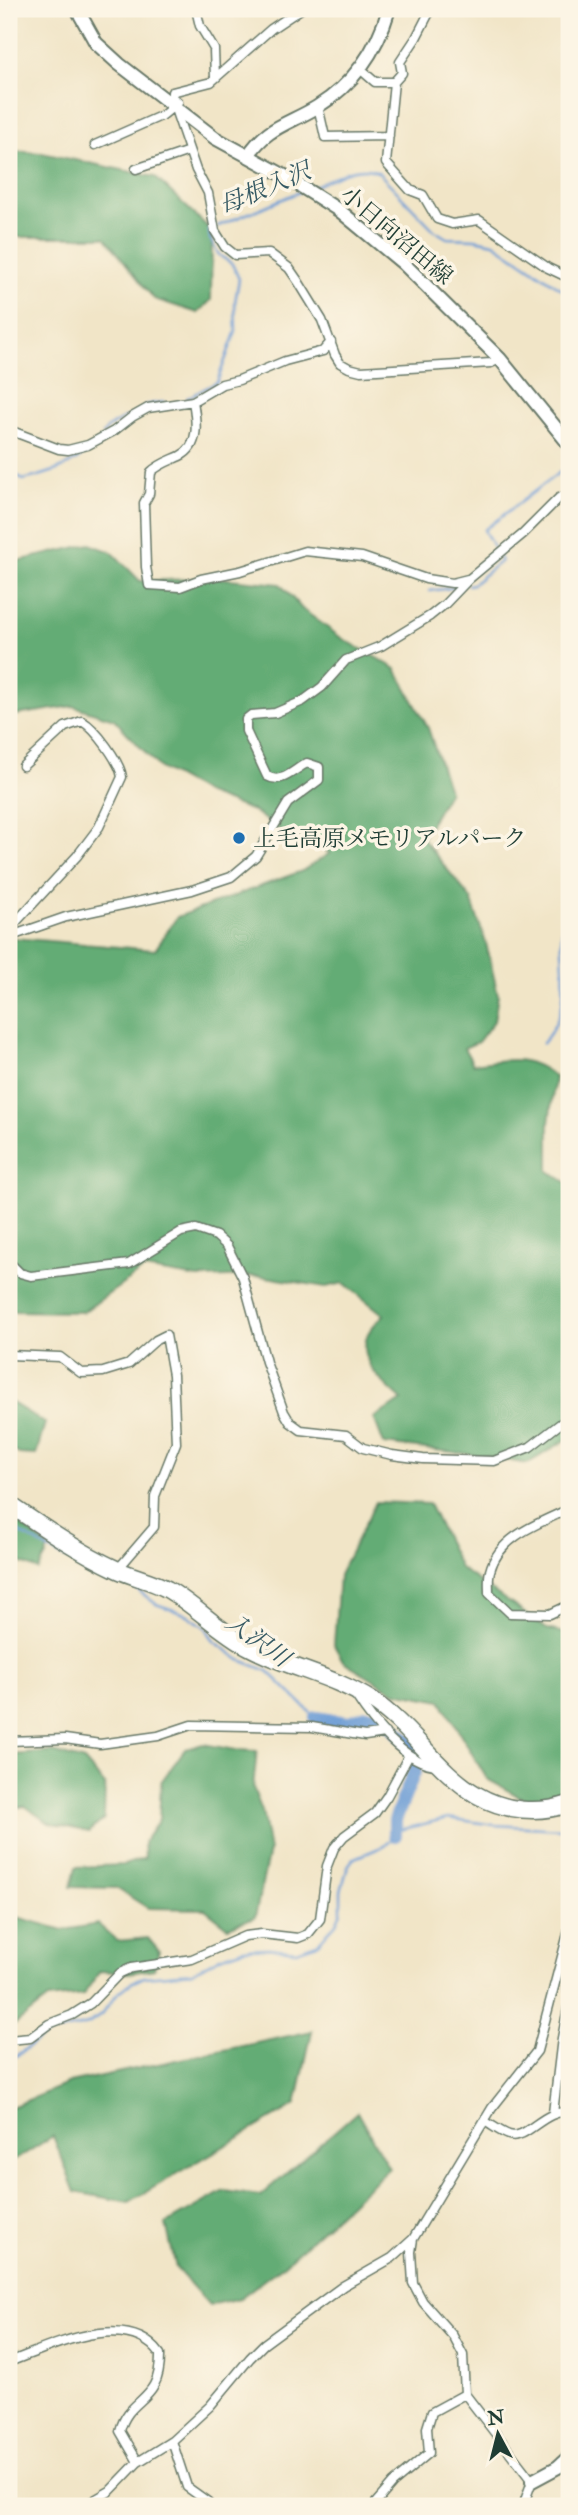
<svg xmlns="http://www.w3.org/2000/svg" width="578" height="2515" viewBox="0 0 578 2515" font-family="'IM FELL Double Pica','Noto Serif JP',serif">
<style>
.forest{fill:#64ac74;stroke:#427454;stroke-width:2}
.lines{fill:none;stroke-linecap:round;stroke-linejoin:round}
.stream{stroke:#6c9cd5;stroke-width:2.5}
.river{stroke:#6c9cd5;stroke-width:14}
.street-casing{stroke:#687867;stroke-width:11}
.secondary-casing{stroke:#687867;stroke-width:16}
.highway-casing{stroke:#687867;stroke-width:19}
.street{stroke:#fff;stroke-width:8}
.secondary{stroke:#fff;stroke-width:12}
.highway{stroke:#fff;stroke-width:16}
.poi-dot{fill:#1f6fb2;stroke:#fcf5e5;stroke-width:2.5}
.labels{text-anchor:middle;stroke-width:7;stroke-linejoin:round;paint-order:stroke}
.street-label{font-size:23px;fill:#1f3d34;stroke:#fcf5e5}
.poi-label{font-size:23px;fill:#1f3d34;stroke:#fcf5e5;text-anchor:start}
.water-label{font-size:24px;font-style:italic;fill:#365a64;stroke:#fcf5e5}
</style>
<rect width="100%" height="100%" fill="#fcf5e5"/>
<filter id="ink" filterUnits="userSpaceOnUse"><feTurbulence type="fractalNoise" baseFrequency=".0143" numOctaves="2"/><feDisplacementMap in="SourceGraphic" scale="14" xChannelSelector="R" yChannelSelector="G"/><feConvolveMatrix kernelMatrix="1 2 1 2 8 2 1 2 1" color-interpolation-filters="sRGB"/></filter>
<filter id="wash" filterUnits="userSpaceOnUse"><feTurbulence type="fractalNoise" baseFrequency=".00686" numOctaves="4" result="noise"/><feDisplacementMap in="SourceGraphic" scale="28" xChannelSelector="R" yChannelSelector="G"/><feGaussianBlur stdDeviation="1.57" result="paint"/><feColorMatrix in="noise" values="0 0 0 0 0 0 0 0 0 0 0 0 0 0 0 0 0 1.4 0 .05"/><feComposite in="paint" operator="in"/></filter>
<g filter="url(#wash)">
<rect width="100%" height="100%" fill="#f1e5c7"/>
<path class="forest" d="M9 151 42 153 155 177 212 231 211 300 198 313 154 299 105 237H9Z
M90 544 112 552 140 581 219 578 280 584 302 609 340 637 396 669 428 728 449 791 422 838 471 899 486 943 498 995 494 1021 478 1042 464 1048 473 1064C508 1060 526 1053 555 1077L549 1123V1171L569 1184V1438L527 1464 485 1456 384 1444 374 1418 402 1400C384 1383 358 1365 367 1336 369 1329 378 1321 384 1315L344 1283 326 1287 260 1276 198 1278 144 1269 83 1312 9 1311V931L14 938 155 950 177 917 302 871 330 853 302 837 283 832 253 811 207 794 160 768 114 719 73 706 9 716V563Z
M9 1401 45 1423 36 1455 19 1454 9 1447Z
M376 1502 429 1504 460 1568 547 1629 569 1634V1787L529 1802 487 1779 441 1701 395 1692 343 1661 334 1645 339 1575Z
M9 1516 48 1546 46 1556 38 1570 9 1557Z
M203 1744 236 1750 257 1751 253 1788 262 1811 269 1851 255 1917 228 1927 205 1909 148 1908 116 1888 71 1887 76 1867 124 1865 145 1858 144 1842 159 1820 161 1782 185 1749Z
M53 1752 84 1761 105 1785 104 1819 89 1832 49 1823 25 1806 9 1809V1755Z
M9 1915 64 1930 98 1924 117 1941 148 1938 159 1951 154 1969 128 1973 100 1971 83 1995 48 1999 9 2029Z
M312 2031 296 2104 129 2202 75 2192 53 2136 9 2164V2108L69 2083Z
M357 2112 389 2168 281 2267 240 2298 209 2305 176 2268 166 2224 224 2191 260 2196Z"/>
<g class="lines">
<path class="stream" d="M312 187C332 179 356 162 378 172L435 231 447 238 475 239 494 243 569 294
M218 226 299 192
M187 398 217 382 236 331 235 302 239 279 232 264 219 255 210 239 209 230 212 229
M146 405 164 402
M103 434 109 427 126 417
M9 470 23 480C48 474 74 467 91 447
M468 585 473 584 501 561 484 530 569 465
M430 591 458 587
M543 1043C575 1003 560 977 562 932L563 924 569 917
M9 1526 58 1555 111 1574 135 1588 156 1604 188 1615 206 1628 214 1641 240 1660 268 1671 316 1718
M565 1798 566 1780 569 1777
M9 2061 45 2035 88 2024 101 2015 117 1994 131 1983 144 1977 192 1973 220 1957 244 1949 269 1948 296 1951 317 1944 336 1923 341 1912V1891L348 1866 353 1859 384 1846 400 1830 448 1818 494 1825 561 1829 565 1824V1813"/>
<path class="river" d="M316 1718 347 1723 366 1716H382L415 1749V1770L395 1820V1835"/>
</g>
</g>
<g filter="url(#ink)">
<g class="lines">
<g class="street-casing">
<path id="street" d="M196 9 200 26 214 49 215 78
M360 69 375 82H394L402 73 400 62 416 38 431 9
M394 82 386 163 410 190 423 195 437 219 452 224 479 220 548 268 569 278
M178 102 172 97V92L211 82 271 29 301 9
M318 106 325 137 389 136
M95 145 163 115 174 106 196 170 208 193 215 231 225 247 235 255 269 253 289 268 298 281 322 320 335 355 340 363 349 368 361 371 491 363 500 359
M136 169 189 151
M193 401C196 419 201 446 180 456 169 461 159 464 151 472L149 494 144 503 146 567 149 585 180 587 201 579 240 571 305 551 362 557 426 579 452 583 468 579
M9 430 59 449 68 450 88 445 114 431 132 417 148 408 193 401 222 384 239 380 285 361 323 351 331 342
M23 766 65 727 82 721C96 729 120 762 122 777L99 827 77 856 15 923 12 930 17 934 66 917 192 890 231 877 256 856 288 803 319 780V767L307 763C294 769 282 785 267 776L246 731V719L251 715 275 713 303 701 322 687 346 660 381 646 430 616 445 604 469 579 523 534 559 498 569 494
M569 1168V1187
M9 1262 20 1273 31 1276 129 1264 181 1232 196 1229 216 1236 227 1246 243 1278 266 1362 284 1412 290 1422 301 1430 346 1435 363 1448 392 1455 423 1459 494 1461 530 1447 569 1417
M9 1355 60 1357 81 1373 103 1372 129 1364 156 1340 166 1335 173 1375 176 1443 155 1496 154 1527 118 1569
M569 1509C540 1523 499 1536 490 1571 488 1578 489 1586 489 1593L510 1613 550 1614 569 1605
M356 1696C372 1721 405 1764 437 1765
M9 1741 65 1739 100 1744 158 1736 191 1725 312 1727 365 1736 385 1733
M564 1958 569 1999
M9 2040 30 2038 49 2024 72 2015 91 2003 120 1973 131 1968 192 1959 245 1936 262 1934 298 1938 308 1934 320 1919 327 1866 334 1848 344 1836 375 1813 387 1796 409 1755
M553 2113 562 2038 569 2003
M484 2121C492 2125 500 2132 509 2135 527 2141 545 2107 569 2113
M9 2362C50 2347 127 2308 160 2354 161 2404 129 2395 120 2431L138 2462
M172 2441 187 2487 208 2502
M84 2506 110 2491 138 2462 172 2441 210 2406 250 2358 264 2344 343 2286 392 2258 413 2239
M373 2506 393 2483 429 2453 427 2428 432 2412 465 2394
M523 2506 532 2481 465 2394 463 2355 453 2336 423 2302 413 2283 411 2252 413 2239 492 2108 537 2051 569 1930"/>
</g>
<g class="secondary-casing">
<path id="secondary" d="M77 9 96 43 119 64 215 138 283 175 340 211 404 264 500 359 569 444
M248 156C266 127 289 124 317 107 354 84 377 50 389 9
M532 2481 558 2467 569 2457"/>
</g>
<g class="highway-casing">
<path id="highway" d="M9 1504C44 1528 79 1552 118 1570 134 1577 152 1581 167 1589 196 1606 220 1632 249 1647 288 1668 334 1676 371 1700 411 1725 436 1771 477 1795 506 1812 539 1814 569 1804"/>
</g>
<use href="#street" class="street"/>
<use href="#secondary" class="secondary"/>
<use href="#highway" class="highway"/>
</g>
</g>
<circle class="poi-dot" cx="239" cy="838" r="7"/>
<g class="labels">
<g class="street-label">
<text transform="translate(397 235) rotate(40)" y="8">小日向沼田線</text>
</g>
<g class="poi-label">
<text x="253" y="846">上毛高原メモリアルパーク</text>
</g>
<g class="water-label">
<text transform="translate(265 188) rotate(-23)" y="8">母根入沢</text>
<text transform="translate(258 1640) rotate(36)" y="8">入沢川</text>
</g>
</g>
<rect width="578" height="2515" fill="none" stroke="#fcf5e5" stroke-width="35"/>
<g transform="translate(498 2434) rotate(353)" stroke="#fcf5e5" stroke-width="5" paint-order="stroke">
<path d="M0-5L12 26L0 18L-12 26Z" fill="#1f3d34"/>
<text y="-10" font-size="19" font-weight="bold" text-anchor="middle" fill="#1f3d34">N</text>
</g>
</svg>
